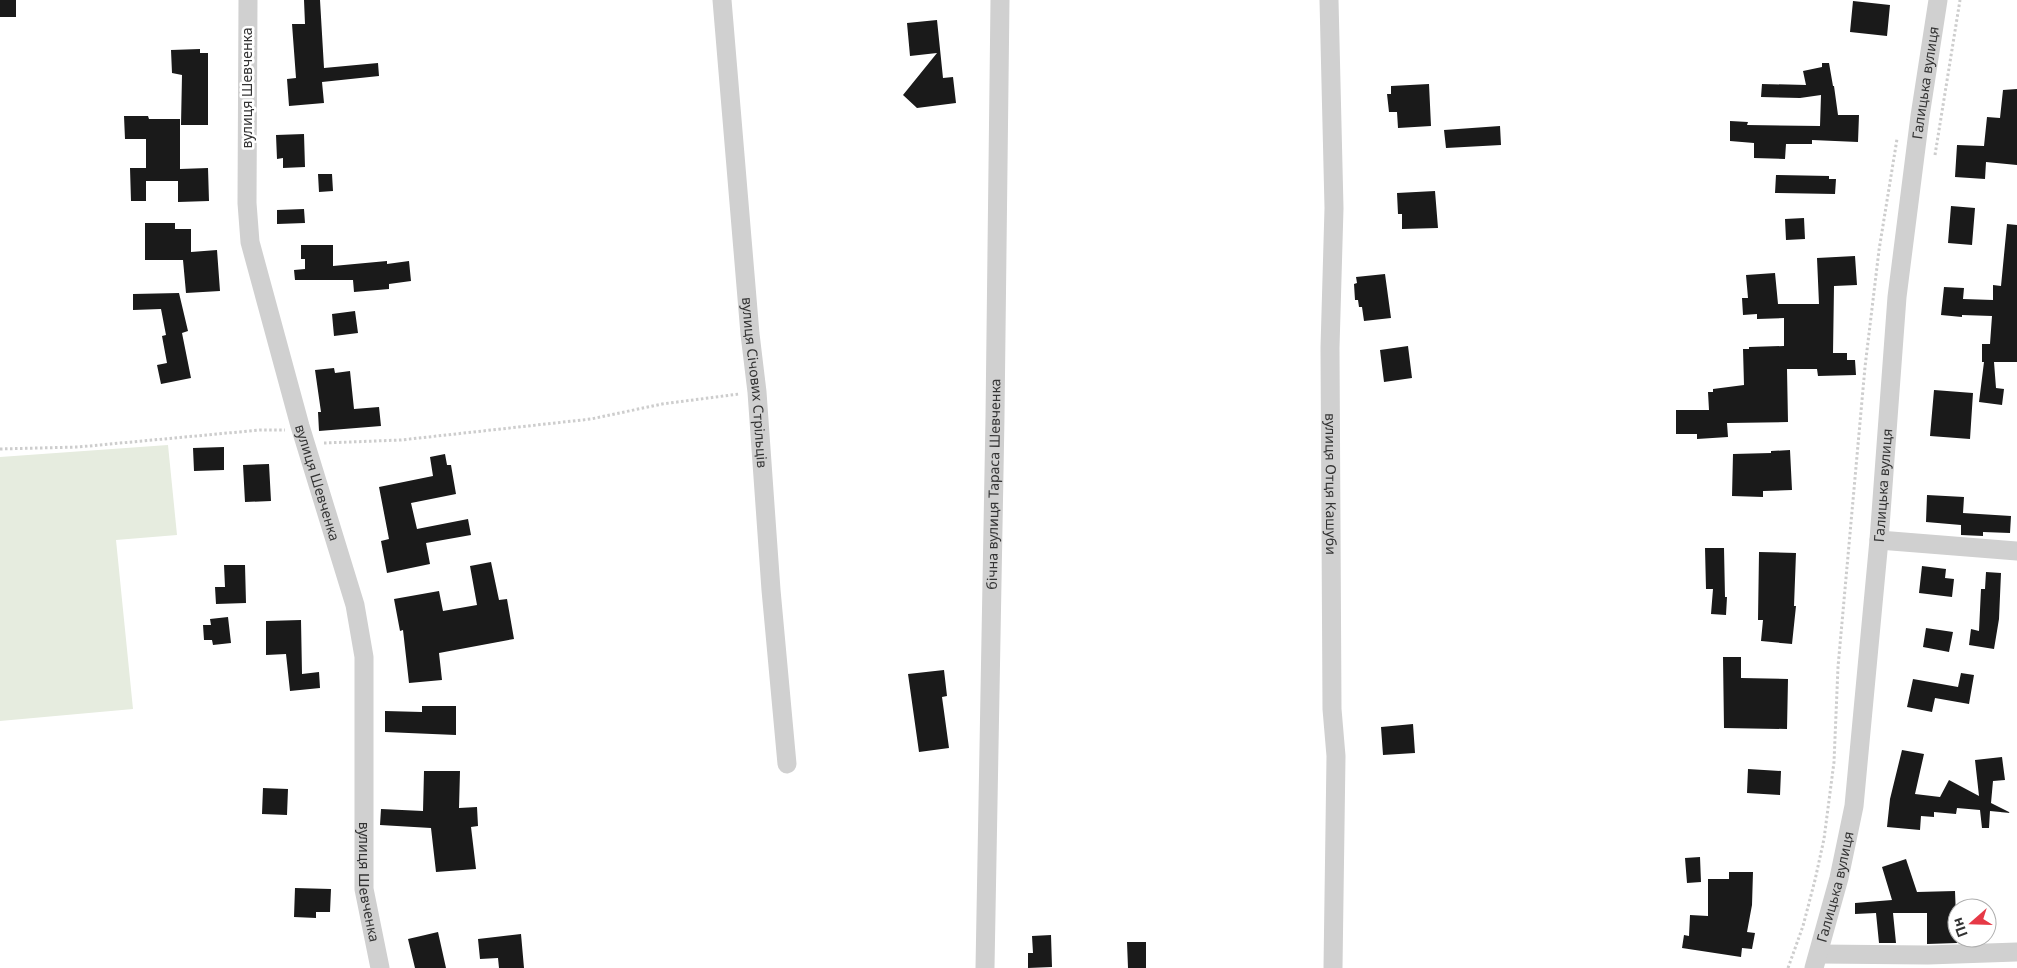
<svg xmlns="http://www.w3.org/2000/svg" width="2017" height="968" viewBox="0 0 2017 968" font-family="'Noto Sans',sans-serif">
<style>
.green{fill:#e6ecdf}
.building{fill:#1a1a1a}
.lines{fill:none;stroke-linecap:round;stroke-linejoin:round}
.path{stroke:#cdcdcd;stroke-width:3;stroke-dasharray:2.5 2.5;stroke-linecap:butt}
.minor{stroke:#d0d0d0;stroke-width:19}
.labels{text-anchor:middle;stroke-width:5;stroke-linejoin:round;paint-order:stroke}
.street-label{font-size:14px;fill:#333;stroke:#fff}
</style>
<rect width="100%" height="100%" fill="#fff"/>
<path class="green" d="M168 445 177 535 116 540 133 709 0 721V457Z"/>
<path class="building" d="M0 0H16V17H0Z
M304 0H320L324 68 378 63 379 76 322 82 324 103 289 106 287 79 296 78 292 24H305Z
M1853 1 1890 5 1887 36 1850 32Z
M937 20 943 78 953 77 956 103 917 108 903 95 937 53 910 56 907 23Z
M200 49V53H208V125H181L182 75 172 73 171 50Z
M1822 63H1829L1833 86H1834L1838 115H1859L1858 142 1812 140V144H1786L1785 159 1754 158V143L1730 141V121L1748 122 1747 125 1820 126 1821 95 1800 98 1761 97 1762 84 1806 85 1803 71 1822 67Z
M1429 84 1431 126 1398 128 1397 112H1389L1387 94H1391V86Z
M2017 89V165L1986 162 1985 179 1955 177 1957 145 1984 146 1987 117 2000 118 2003 90Z
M124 116H148L149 119H180V169L208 168 209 201 178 202V181H146V201H131L130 168H146V139H125Z
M1500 126 1501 145 1446 148 1444 130Z
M304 134 305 167 283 168V158L277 159 276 135Z
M318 174H332L333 191 319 192Z
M1776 175 1829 176V179H1836L1835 194 1775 193Z
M1435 191 1438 228 1402 229V214H1398L1397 193Z
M1951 206 1975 208 1972 245 1948 243Z
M304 209 305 223 277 224V210Z
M1804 218 1805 239 1786 240 1785 219Z
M145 223H175V229H191V252L217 250 220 291 186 293 183 260H145Z
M2007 224 2017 225V362H1994L1996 388 2004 389 2002 405 1979 402 1984 362H1982V344H1990L1992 316 1962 315V317L1941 315 1944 287 1964 288 1963 299 1993 300V285L2001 286Z
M301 245H333V266L387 261V264L409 261 411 281 389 284V289L354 292 353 280H295L294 270 305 269V259H301Z
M1855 256 1857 285 1834 286 1833 353H1847V360H1855L1856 375 1818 376 1817 369H1787L1788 422 1727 423 1728 437 1697 439V434H1676V410H1709L1708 392H1713V389L1744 385 1743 349H1749V347L1784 346V318L1757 319V314L1743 315 1742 298H1748L1746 275 1775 273 1778 304H1819L1817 258Z
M1385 274 1391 318 1364 321 1362 307H1359L1358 300H1355L1354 284 1357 283 1356 277Z
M179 293 188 331 182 333 191 378 161 384 157 365 167 363 162 336 166 335 161 309 133 310V294Z
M355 311 358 333 334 336 332 314Z
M1408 346 1412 378 1384 382 1380 350Z
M334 368 335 373 350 371 354 409 379 407 381 426 319 431 318 412H321L315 370Z
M1934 390 1973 393 1970 439 1930 436Z
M224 447V470L194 471 193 448Z
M1790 450 1792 490 1763 491V497L1732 496 1733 454 1771 453V451Z
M445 454 447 465H451L456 494 411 503 417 529 468 519 471 535 426 543 430 564 387 573 381 541 389 539 379 487 433 476 430 457Z
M269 464 271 501 245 502 243 465Z
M1927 495 1964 497 1963 513 2011 516 2010 533 1983 532V536L1961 535V525L1926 522Z
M1705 548H1724L1725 597H1727L1726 615 1711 614 1713 589H1706Z
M1759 552 1796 553 1794 606H1796L1792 644 1761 641 1763 620H1758Z
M491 562 499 600 507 599 514 639 439 653 442 680 409 683 403 630 400 631 394 599 439 591 443 611 477 605 470 566Z
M224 565H245L246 603 216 604 215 587H225Z
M1922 566 1946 569 1945 578 1954 579 1952 597 1919 593Z
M1986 572 2001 573 1999 619 1994 649 1969 645 1971 629 1979 631 1981 589H1985Z
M228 617 231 643 213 645 212 640H204L203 625H211L210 619Z
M301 620 302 674 319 672 320 688 290 691 286 654 266 655V621Z
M1926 628 1953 632 1949 652 1923 647Z
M1723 657H1741V678L1788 679 1787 729 1724 728Z
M944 670 947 696 942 697 949 748 919 752 908 674Z
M1961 673 1974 675 1969 704 1935 698 1932 712 1907 707 1913 679 1958 687Z
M422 706H456V735L385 732V711L422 712Z
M1413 724 1415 753 1383 755 1381 727Z
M1902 750 1924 754 1915 794 1940 797 1949 780 1979 796 1975 760 2002 757 2005 780 1993 781 1991 803 2011 813 1990 811 1989 828H1982L1980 810 1957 808 1956 814 1934 812V817L1921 816 1920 830 1887 827 1890 799Z
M1748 769 1781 771 1780 795 1747 793Z
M424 771H460L459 808 477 807 478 826 471 827 476 869 436 872 431 828 380 825 381 809 423 811Z
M263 788 288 789 287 815 262 814Z
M1700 857 1701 882 1687 883 1685 858Z
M1906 859 1917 892 1955 891 1957 943 1927 944V913H1893L1896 943H1879L1876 913 1855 914V903L1892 900 1882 867Z
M1729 872H1753L1752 905 1747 932 1755 933 1752 949 1742 948 1741 957 1682 948 1684 935 1689 936 1690 915 1708 916V879H1729Z
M295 888 331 889 330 912H316V918L294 917Z
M438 932 446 968H415L408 939Z
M521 934 524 968H499L498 958 480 959 478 939Z
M1051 935 1052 967 1028 968V953H1033L1032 936Z
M1127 942H1146V968H1128Z"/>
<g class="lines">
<path class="path" d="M1935 155 1960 0
M324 443 401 440 591 419 662 404 739 394
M0 449 78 447 260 430H285
M1788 968 1803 926 1815 880 1824 839 1834 762 1838 667 1865 367 1879 250 1897 139"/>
<g class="minor">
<path id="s1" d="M248 0 247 203 250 242 300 426 355 605 364 657V889L380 968"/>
<path id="s2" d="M722 0 750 334 757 392 771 590 787 764"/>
<path id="s3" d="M1329 0 1334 208 1330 348 1332 709 1336 756 1333 968"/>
<path d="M1879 540 2017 551"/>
<path d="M1819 954 1928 955 2017 952"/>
<path id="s4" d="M985 968 995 417 1000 0"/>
<path id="s5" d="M1814 968 1839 878 1854 806 1879 540 1897 297 1920 116 1938 0"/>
</g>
</g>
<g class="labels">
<g class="street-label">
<text dy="5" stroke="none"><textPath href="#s5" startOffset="894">Галицька вулиця</textPath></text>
<text transform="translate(247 88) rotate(-90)" y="5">вулиця Шевченка</text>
<text dy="5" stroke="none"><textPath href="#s2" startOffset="384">вулиця Січових Стрільців</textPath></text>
<text dy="5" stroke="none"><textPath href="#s1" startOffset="492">вулиця Шевченка</textPath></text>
<text dy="5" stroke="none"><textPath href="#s4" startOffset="484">бічна вулиця Тараса Шевченка</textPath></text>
<text dy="5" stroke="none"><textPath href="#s3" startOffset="484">вулиця Отця Кашуби</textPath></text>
<text dy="5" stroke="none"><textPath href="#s5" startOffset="489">Галицька вулиця</textPath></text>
<text dy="5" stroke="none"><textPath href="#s1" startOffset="898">вулиця Шевченка</textPath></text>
<text dy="5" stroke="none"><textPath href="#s5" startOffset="84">Галицька вулиця</textPath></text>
</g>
</g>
<g transform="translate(1972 923) rotate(250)"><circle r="24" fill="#ffffff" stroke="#adadad"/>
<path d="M0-4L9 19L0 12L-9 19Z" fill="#e63946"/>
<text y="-8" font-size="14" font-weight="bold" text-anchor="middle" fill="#333333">Пн</text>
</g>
</svg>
